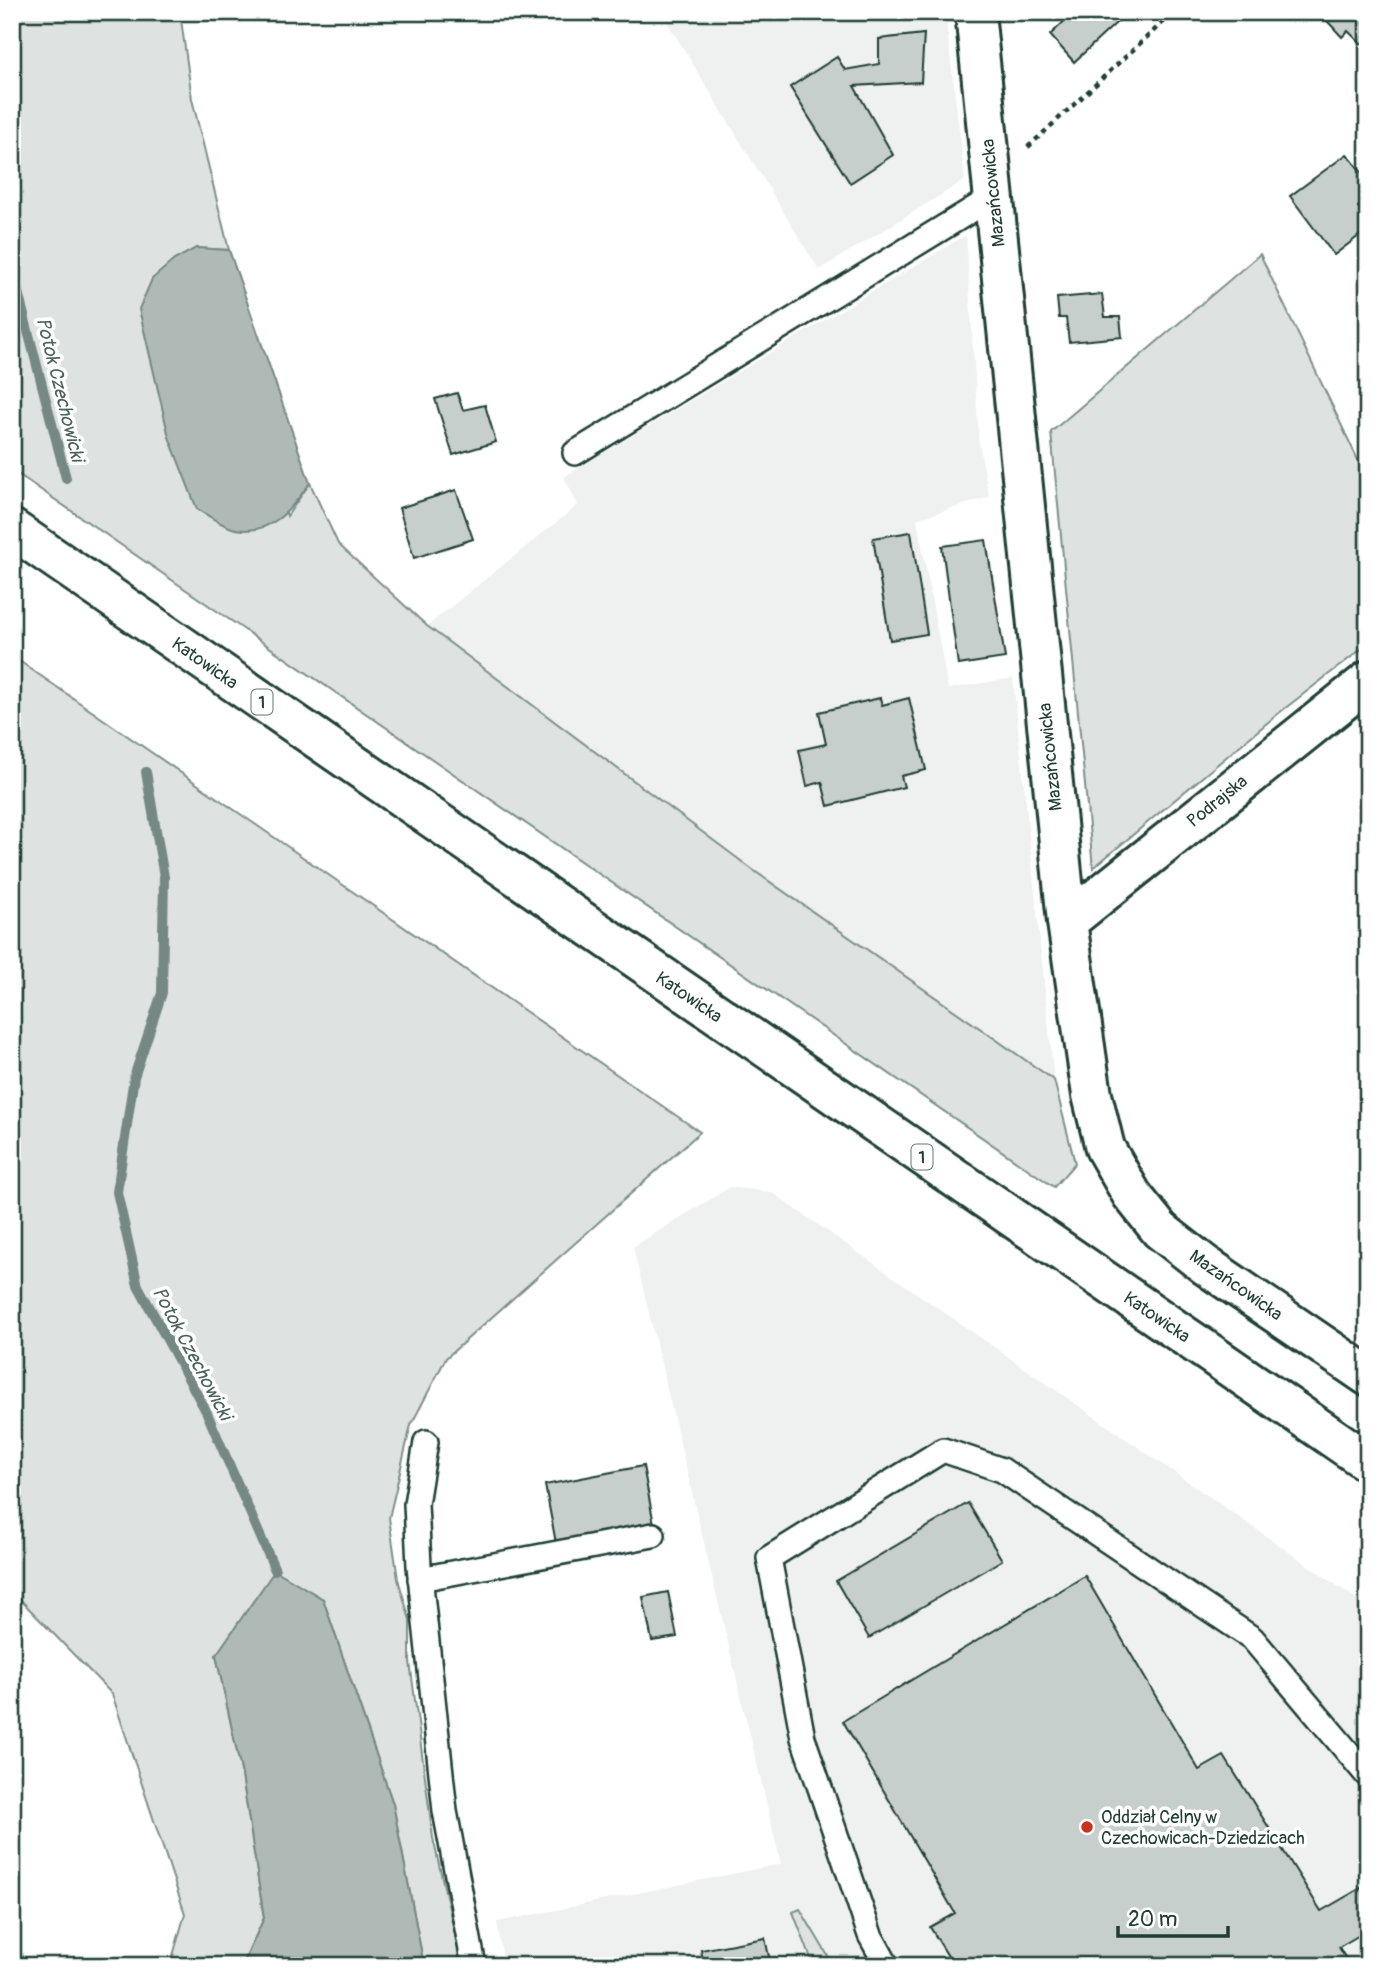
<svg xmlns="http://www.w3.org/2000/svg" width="1380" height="1978" viewBox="0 0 1380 1978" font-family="Pangolin,sans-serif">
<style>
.built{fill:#eef1f0}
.green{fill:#dee3e2;stroke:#7e908b;stroke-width:2}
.water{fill:#afbab7;stroke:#758883;stroke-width:2}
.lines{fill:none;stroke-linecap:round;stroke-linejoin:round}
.stream{stroke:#758883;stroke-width:10}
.building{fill:#c7cfcc;stroke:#1f3d34;stroke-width:2}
.service-casing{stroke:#1f3d34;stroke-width:28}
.minor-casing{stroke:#1f3d34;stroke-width:44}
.primary-casing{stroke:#1f3d34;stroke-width:44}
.path{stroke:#1f3d34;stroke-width:4.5;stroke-dasharray:5 5;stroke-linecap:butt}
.service{stroke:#fff;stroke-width:23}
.minor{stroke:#fff;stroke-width:38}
.primary{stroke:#fff;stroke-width:38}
.poi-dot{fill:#c8321e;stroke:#fff;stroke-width:2.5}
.labels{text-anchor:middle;stroke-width:7;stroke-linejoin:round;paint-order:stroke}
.shield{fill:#fff;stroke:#627771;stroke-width:2}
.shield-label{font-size:16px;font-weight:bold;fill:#1f3d34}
.street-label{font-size:18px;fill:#1f3d34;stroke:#fff}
.poi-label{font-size:18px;fill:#1f3d34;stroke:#fff;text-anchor:start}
.water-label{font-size:19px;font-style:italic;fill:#4a625b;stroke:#fff}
</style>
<rect width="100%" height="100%" fill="#fff"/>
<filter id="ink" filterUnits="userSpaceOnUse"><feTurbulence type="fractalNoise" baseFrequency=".0143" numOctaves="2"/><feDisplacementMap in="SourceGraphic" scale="14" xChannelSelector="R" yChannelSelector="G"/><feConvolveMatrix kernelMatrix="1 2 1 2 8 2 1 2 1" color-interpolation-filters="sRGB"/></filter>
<g filter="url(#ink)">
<path class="built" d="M661 12H945L965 180 819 270Z
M966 235 979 443 989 497 917 519 948 689 1013 678 1054 1080 753 870 427 626 578 505 564 477Z
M730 1187 771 1192 1368 1607V1966H834L799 1909 793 1912 814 1966H504L497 1922 781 1864 633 1247Z"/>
<path class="green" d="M12 12H180L192 99 229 250 196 248 287 516 310 483 338 544 427 626 753 870 1054 1080 1075 1163 1054 1187 12 470Z
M1260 254 1368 481V644L1279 713 1093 868 1051 432Z
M12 656 700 1132 446 1358 411 1425 389 1518 398 1579 410 1620V1662L433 1838 462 1966H424L393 1804 323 1599 216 1655 242 1775 264 1918 242 1966H170L185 1914 112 1694 12 1591Z
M800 1909 834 1966H814L793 1912Z"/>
<path class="water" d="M196 248 229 250 310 483C292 508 271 536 236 529 223 527 208 515 197 509L169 437 139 309 152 279 174 260Z
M275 1570 323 1599 393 1804 424 1966H242L264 1918 242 1775 216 1655Z"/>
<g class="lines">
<path class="stream" d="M12 269 66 478
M146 772 164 877 162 993 134 1077 117 1192 138 1286 206 1411 275 1570"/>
</g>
<path class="building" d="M1065 12H1128L1074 62 1050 35 1069 17Z
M1319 12H1368V38L1361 44 1348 31 1342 37Z
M924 34 921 82 854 86 893 155 850 183 790 87 837 57 845 70 879 64V39Z
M1347 154 1368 180V199L1358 207 1368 220V229L1334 255 1290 196Z
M1102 294 1105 317H1120L1122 337 1069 342 1066 318H1059L1057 298Z
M457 393 463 410 485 405 496 442 453 455 435 399Z
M456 490 473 539 414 558 399 508Z
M911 532 927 634 890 640 873 538Z
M986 540 1005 658 958 665 942 546Z
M880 698 882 705 909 698 926 770 901 776 904 787 828 806 822 782 807 786 799 750 826 744 819 712Z
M643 1466 654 1524 556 1543 545 1485Z
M968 1503 1002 1560 869 1638 836 1581Z
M1085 1576 1199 1770 1224 1756 1321 1911 1368 1884V1930L1339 1947 1350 1966H954L930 1927 955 1913 843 1721Z
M668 1592 677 1637 652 1641 643 1597Z
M765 1938 771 1966H704L701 1950Z"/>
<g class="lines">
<g class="service-casing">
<path id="service" d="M575 453 993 197
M426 1442 416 1504 419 1566 445 1811 474 1966
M420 1579 653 1535
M887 1966 870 1935 803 1738 769 1558 943 1450 1002 1470 1252 1638 1368 1776"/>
</g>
<g class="minor-casing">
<path id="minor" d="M975 12 1067 922 1092 1095 1105 1148 1132 1195 1160 1230 1205 1265 1368 1376
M1067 922 1368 681"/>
</g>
<g class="primary-casing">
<path id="primary" d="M12 529 1368 1462"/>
</g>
<path class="path" d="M1028 147 1174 12"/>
<use href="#service" class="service"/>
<use href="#minor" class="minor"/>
<use href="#primary" class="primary"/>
</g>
</g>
<circle class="poi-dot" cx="1087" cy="1827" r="7"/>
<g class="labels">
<g class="shield">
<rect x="251.5" y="689.5" width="21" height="25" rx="5"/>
<rect x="911.5" y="1144.5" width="21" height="25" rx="5"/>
</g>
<g class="shield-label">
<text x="262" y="708">1</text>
<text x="922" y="1163">1</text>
</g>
<g class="street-label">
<text transform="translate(993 193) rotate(-96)" y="6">Mazańcowicka</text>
<text transform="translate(205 663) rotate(35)" y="6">Katowicka</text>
<text transform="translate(1050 757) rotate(-96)" y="6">Mazańcowicka</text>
<text transform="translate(1217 801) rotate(-39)" y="6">Podrajska</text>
<text transform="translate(689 997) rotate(34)" y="6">Katowicka</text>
<text transform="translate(1236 1285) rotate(35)" y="6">Mazańcowicka</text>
<text transform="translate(1157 1317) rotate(34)" y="6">Katowicka</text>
</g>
<g class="poi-label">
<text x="1101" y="1823">Oddział Celny w<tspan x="1101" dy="21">Czechowicach-Dziedzicach</tspan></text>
</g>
<g class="water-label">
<text transform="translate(61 389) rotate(76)" y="7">Potok Czechowicki</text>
<text transform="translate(193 1353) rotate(62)" y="7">Potok Czechowicki</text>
</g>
</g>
<rect width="1380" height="1978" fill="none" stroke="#fff" stroke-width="42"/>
<rect x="21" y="21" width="1338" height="1936" fill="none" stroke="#1f3d34" stroke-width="2.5" filter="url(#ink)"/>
<path d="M1118 1926v10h110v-10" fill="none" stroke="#1f3d34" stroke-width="3.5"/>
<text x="1128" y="1926" font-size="21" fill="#1f3d34" stroke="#ffffff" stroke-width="5" paint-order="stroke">20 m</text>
</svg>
